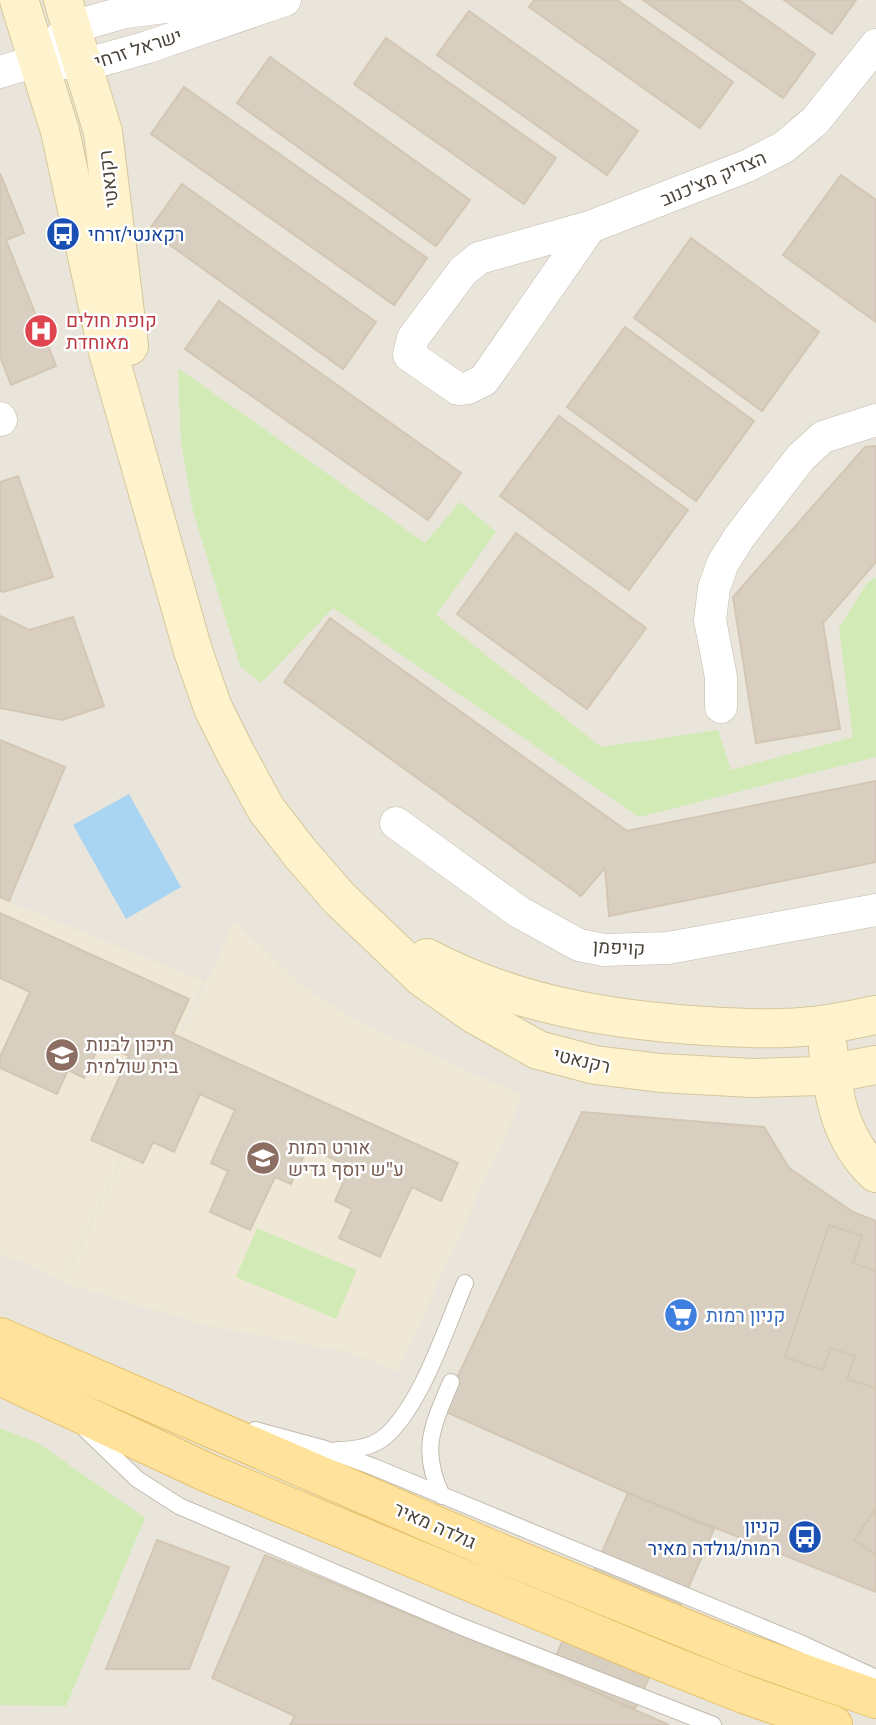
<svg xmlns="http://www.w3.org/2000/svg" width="876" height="1725" viewBox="0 0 876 1725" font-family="'Nunito Sans',Heebo,sans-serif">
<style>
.residential{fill:#eae5da}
.education{fill:#efe8d6}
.green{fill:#d2eab5}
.water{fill:#a9d4f2}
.building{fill:#d8cfc1;stroke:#d3c7b4;stroke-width:2}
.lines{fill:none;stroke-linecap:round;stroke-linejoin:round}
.lane-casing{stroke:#c2bbae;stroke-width:18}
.street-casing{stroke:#c2bbae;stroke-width:33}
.secondary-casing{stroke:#d6c79b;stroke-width:40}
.primary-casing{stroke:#e6c16a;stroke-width:40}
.lane{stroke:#fff;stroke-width:16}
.street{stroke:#fff;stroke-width:32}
.secondary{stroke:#fff3cd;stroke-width:38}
.primary{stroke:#ffe39c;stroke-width:38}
.labels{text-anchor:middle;stroke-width:5;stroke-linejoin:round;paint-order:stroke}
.street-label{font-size:19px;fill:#4b4439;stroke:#fff}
.transit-label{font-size:19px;fill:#164399;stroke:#fff;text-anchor:start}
.health-label{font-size:19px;fill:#be3a42;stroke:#fff;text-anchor:start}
.education-label{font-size:19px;fill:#785e54;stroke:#fff;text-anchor:start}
.shop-label{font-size:19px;fill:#366cbe;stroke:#fff;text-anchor:start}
</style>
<rect width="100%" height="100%" fill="#f6f3ec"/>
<path class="residential" d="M0 0H876V1725H0Z"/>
<path class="education" d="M0 899 204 981 63 1281 0 1253Z
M235 921 296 981 355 1020 523 1096 398 1371 347 1352 205 1325 64 1283Z"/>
<path class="green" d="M178 368 425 543 460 502 496 532 436 615 601 747 718 730 731 770 853 737 839 628 867 583 876 577V757L639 817 333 608 261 683 240 666 193 511 181 442Z
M257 1228 357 1270 336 1319 236 1277Z
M0 1428 38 1443 145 1518 66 1706 0 1705Z"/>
<path class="water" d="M129 794 181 887 126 919 73 825Z"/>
<path class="building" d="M534 0H617L733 82 700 128 529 7Z
M643 0H739L815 54 783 98Z
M784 0H856L832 34Z
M469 11 638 131 607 175 437 55Z
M386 38 556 158 524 204 354 84Z
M270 57 470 200 436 246 237 103Z
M184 87 427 258 394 305 151 134Z
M0 173 24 233 6 240 56 366 11 385 0 356Z
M841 175 876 200V322L783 255Z
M182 184 376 322 343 369 149 230Z
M691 238 819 332 762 411 634 318Z
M219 301 461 473 428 520 185 349Z
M625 327 754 421 696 501 567 407Z
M559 416 688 510 629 590 500 496Z
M876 446V562L823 623 840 729 756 743 733 597 865 447Z
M18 476 53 577 3 592 0 591V482Z
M516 533 646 628 587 709 457 614Z
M0 616 29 630 73 617 104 706 62 720 0 708Z
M330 618 627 831 876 781V862L609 916 605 868 581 896 284 682Z
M0 740 65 767 9 901 0 897Z
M0 913 189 999 173 1034 458 1163 441 1201 412 1187 380 1257 339 1238 352 1209 335 1201 350 1167 308 1147 291 1184 275 1177 250 1230 210 1212 228 1171 211 1163 235 1110 200 1094 174 1152 153 1142 143 1163 91 1140 129 1056 100 1043 84 1078 68 1070 57 1094 0 1068V1057L30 992 0 978Z
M582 1112 764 1127 789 1168 853 1212 876 1221V1592L628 1493 442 1410Z
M829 1225 862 1236 853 1263 876 1271V1388L847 1379 855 1356 830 1348 823 1370 785 1357Z
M628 1493 714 1529 635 1709 549 1672Z
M876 1508V1555L854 1540Z
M157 1540 229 1567 189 1669H106Z
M265 1555 549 1672 669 1725H290L295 1716 212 1678Z"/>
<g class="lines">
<g class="lane-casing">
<path id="lane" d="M86 1430 137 1479 179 1506 460 1626 713 1725
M255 1430 325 1449 374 1467 800 1643 876 1678
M337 1450C355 1450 375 1447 388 1434 423 1400 446 1328 465 1283
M442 1496C420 1450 432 1427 451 1382"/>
</g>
<g class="street-casing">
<path id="street" d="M54 44 72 27 125 12 213 1H255
M0 72 39 60 84 65 148 47 285 0
M590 227 484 380 468 388 458 389 409 355 413 338 463 271 479 258 590 227 747 166 784 147 815 121 876 45
M0 418 1 420
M721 707V677L710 620 714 588 723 563 740 536 801 457 823 437 876 420
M396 823 519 912 579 945 604 950 668 948 876 910"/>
</g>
<g class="secondary-casing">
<path id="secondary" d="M19 0 60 131 107 348 193 651 213 708 236 754 266 809 300 853 339 898 423 978 474 1014 538 1050 595 1065 661 1073 752 1078 818 1076 876 1065
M63 0 103 132 129 346
M427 958C513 1004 609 1020 706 1026 741 1028 777 1030 813 1026 834 1024 855 1019 876 1015
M828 1048C833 1096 840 1139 876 1173"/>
</g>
<g class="primary-casing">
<path id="primary" d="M0 1337 493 1550 740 1651 876 1699
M0 1376 208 1473 663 1662 744 1694 833 1725"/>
</g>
<use href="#lane" class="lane"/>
<use href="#street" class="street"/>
<use href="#secondary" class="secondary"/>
<use href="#primary" class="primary"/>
</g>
<defs>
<g id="bus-disc" transform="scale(1.75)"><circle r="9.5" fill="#1a4fb4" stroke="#fff"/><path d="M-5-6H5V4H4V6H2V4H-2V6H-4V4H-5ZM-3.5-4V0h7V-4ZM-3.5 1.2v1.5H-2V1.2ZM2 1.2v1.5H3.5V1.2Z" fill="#fff"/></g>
<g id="hospital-disc" transform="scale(1.75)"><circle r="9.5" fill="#e0444e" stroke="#fff"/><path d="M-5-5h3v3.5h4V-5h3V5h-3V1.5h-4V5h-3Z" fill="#fff"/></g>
<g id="school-disc" transform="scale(1.75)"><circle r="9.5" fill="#8d6e63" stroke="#fff"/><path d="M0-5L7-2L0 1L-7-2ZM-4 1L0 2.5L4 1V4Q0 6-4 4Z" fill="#fff"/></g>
<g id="supermarket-disc" transform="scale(1.75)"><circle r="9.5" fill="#3f7fe0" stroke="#fff"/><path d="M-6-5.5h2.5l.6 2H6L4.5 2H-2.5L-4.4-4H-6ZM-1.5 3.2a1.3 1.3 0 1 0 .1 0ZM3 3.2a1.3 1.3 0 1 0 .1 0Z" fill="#fff"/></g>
</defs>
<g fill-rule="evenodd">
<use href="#bus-disc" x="63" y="234"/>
<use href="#hospital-disc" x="41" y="331"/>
<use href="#school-disc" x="62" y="1055"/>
<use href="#school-disc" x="263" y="1158"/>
<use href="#supermarket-disc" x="681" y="1315"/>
<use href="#bus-disc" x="805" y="1537"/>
</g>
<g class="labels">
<g class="street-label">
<text transform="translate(138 48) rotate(-18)" y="7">ישראל זרחי</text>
<text transform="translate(713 178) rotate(-23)" y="7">הצדיק מצ'כנוב</text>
<text transform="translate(108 179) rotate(-97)" y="7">רקנאטי</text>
<text transform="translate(619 947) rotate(3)" y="7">קויפמן</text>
<text transform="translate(582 1060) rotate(13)" y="7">רקנאטי</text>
<text transform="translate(435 1525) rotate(24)" y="7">גולדה מאיר</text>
</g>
<g class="transit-label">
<text x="88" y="241">רקאנטי/זרחי</text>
<text x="780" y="1533" text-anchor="end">קניון<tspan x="780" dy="22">רמות/גולדה מאיר</tspan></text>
</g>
<g class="health-label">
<text x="66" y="327">קופת חולים<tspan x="66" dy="22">מאוחדת</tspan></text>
</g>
<g class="education-label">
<text x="86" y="1051">תיכון לבנות<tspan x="86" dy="22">בית שולמית</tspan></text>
<text x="288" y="1154">אורט רמות<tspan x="288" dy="22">ע"ש יוסף גדיש</tspan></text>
</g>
<g class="shop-label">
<text x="706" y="1322">קניון רמות</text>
</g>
</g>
</svg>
